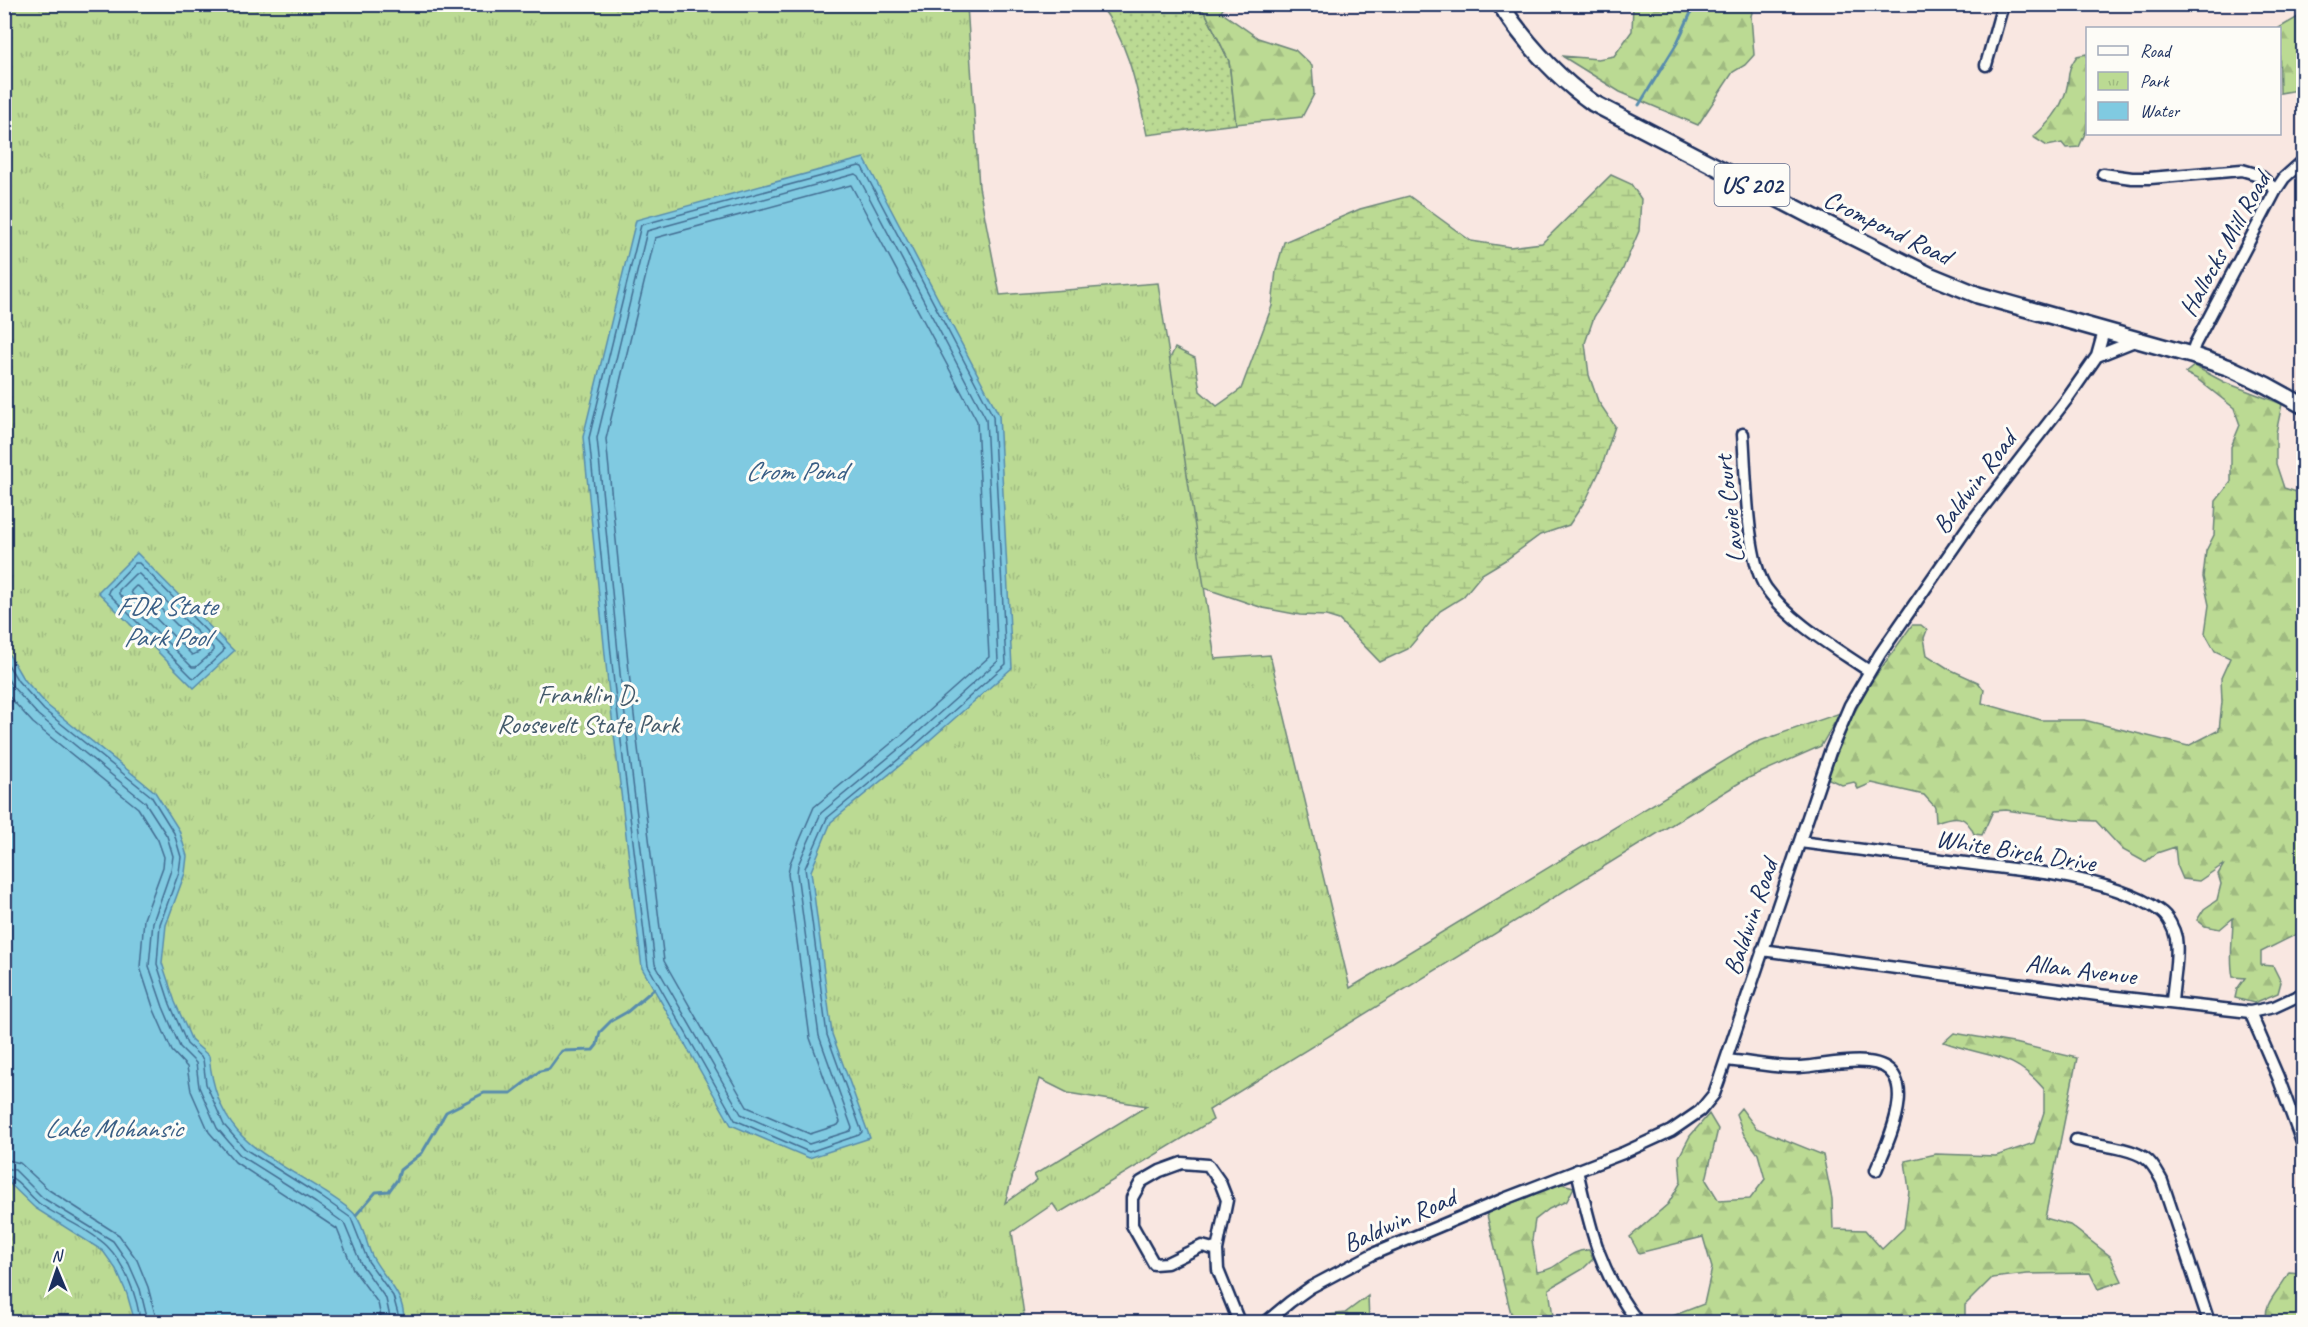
<svg xmlns="http://www.w3.org/2000/svg" width="2308" height="1327" viewBox="0 0 2308 1327" font-family="Caveat,sans-serif">
<style>
.grass{fill:url(#grass-dots);stroke:#6b8478;stroke-width:1.5}
.forest{fill:url(#forest-firs);stroke:#6b8478;stroke-width:1.5}
.wetland{fill:url(#wetland-marsh);stroke:#6b8478;stroke-width:1.5}
.park{fill:url(#park-tufts);stroke:#6b8478;stroke-width:1.5;fill-rule:evenodd}
.water{fill:#80cae1;stroke:#588cad;stroke-width:1.5}
.lines{fill:none;stroke-linecap:round;stroke-linejoin:round}
.shore{stroke:#436d92;stroke-width:1.5}
.stream{stroke:#588cad;stroke-width:3}
.minor-casing{stroke:#1b2f5e;stroke-width:15}
.highway-casing{stroke:#1b2f5e;stroke-width:20}
.minor{stroke:#fdfcf7;stroke-width:10}
.highway{stroke:#fdfcf7;stroke-width:15}
.labels{text-anchor:middle;stroke-width:6;stroke-linejoin:round;paint-order:stroke}
.shield{fill:#fdfcf7;stroke:#5f6c8c;stroke-width:1.5}
.shield-label{font-size:24px;font-weight:bold;fill:#1b2f5e}
.street-label{font-size:26px;fill:#1b2f5e;stroke:#fdfcf7}
.park-label{font-size:26px;fill:#435a6b;stroke:#fdfcf7}
.water-label{font-size:27px;font-style:italic;fill:#395e85;stroke:#fdfcf7}
</style>
<defs>
<pattern id="grass-dots" width="8" height="8" patternUnits="userSpaceOnUse" patternTransform="scale(1.5)"><rect width="8" height="8" fill="#bbda93"/><path d="M2 2h.1M6 6h.1" fill="none" stroke="#a0bb81" stroke-width="1.8" stroke-linecap="round"/></pattern>
<pattern id="forest-firs" width="22" height="20" patternUnits="userSpaceOnUse" patternTransform="scale(1.5)"><rect width="22" height="20" fill="#bbda93"/><path d="M5 1l3.5 6h-7zM16 11l3.5 6h-7z" fill="#a0bb81"/></pattern>
<pattern id="wetland-marsh" width="20" height="14" patternUnits="userSpaceOnUse" patternTransform="scale(1.5)"><rect width="20" height="14" fill="#bbda93"/><path d="M1 5h8M5 5V1M11 12h8M15 12V8" fill="none" stroke="#a0bb81"/></pattern>
<pattern id="park-tufts" width="24" height="20" patternUnits="userSpaceOnUse" patternTransform="scale(1.5)"><rect width="24" height="20" fill="#bbda93"/><path d="M3 7l-1-3M5 7V3M7 7l1-3M15 17l-1-3M17 17v-4M19 17l1-3" fill="none" stroke="#a0bb81"/></pattern>
</defs>
<rect width="100%" height="100%" fill="#f9e7e1"/>
<filter id="ink" filterUnits="userSpaceOnUse"><feTurbulence type="fractalNoise" baseFrequency=".0167" numOctaves="2"/><feDisplacementMap in="SourceGraphic" scale="12" xChannelSelector="R" yChannelSelector="G"/><feConvolveMatrix kernelMatrix="1 2 1 2 8 2 1 2 1" color-interpolation-filters="sRGB"/></filter>
<g filter="url(#ink)">
<path class="grass" d="M1100 5H1198L1206 14 1229 61 1236 124 1147 135C1137 89 1129 42 1100 5Z"/>
<path class="forest" d="M1198 5H1225L1221 12 1258 38 1295 50 1312 66 1314 94 1302 117 1236 124 1229 61 1206 14Z
M1633 5H1754L1751 16 1754 55 1745 65 1733 72 1698 125 1620 92 1562 56 1598 59 1614 56 1632 31Z
M2303 14V89L2280 93 2279 28Z
M2087 54V129L2079 147 2066 148 2062 143 2047 146 2033 137C2048 124 2060 111 2066 91 2071 74 2065 73 2077 56Z
M2194 366 2224 382 2282 404 2276 433V464L2284 488 2303 494V934H2297L2261 952V965L2273 966 2281 982 2278 993 2254 1003 2235 998 2237 989 2245 978 2233 977C2229 957 2233 938 2233 918L2220 929 2205 926 2197 920 2204 909 2217 900 2221 884 2218 874 2224 864 2199 881 2183 879 2177 865 2175 847 2157 853 2145 862 2123 850 2096 821 2074 820 2006 810 1993 811 1982 835 1974 834C1966 814 1955 815 1936 822L1935 807 1924 795 1872 783 1858 789 1854 782 1842 785 1827 778 1852 717 1870 684 1912 625H1921L1927 630 1924 638 1927 655 1949 669 1978 682 1984 690 1982 703 2041 720H2084L2188 746 2219 730 2222 702 2221 678 2230 658 2215 651 2205 633 2209 605 2203 577 2206 551 2214 535 2216 501 2231 482V447L2240 425 2234 408 2197 379 2185 373Z
M1954 1033 2019 1044 2077 1058 2045 1218 2070 1225 2110 1256 2122 1281 2098 1289 2090 1273 2027 1274 1992 1278 1965 1305V1322H1662L1670 1317 1704 1304 1712 1268 1703 1237 1639 1253 1630 1237 1668 1204 1681 1182 1679 1157 1690 1136 1709 1114 1718 1129 1706 1180 1719 1201 1750 1199 1765 1179 1758 1154 1744 1135 1736 1114 1741 1108 1756 1128 1823 1155 1832 1199 1833 1229 1865 1230 1882 1249 1904 1228 1909 1190 1905 1161 1936 1154 1996 1156 2034 1143 2044 1112V1089C2012 1051 1986 1058 1944 1042Z
M1558 1183 1574 1187 1567 1201 1549 1209 1535 1220 1532 1240 1537 1272C1559 1271 1567 1249 1589 1250L1593 1259 1583 1269 1549 1289 1553 1316 1558 1322H1513L1486 1211 1526 1198Z
M2289 1272 2300 1273 2303 1282V1322H2268C2260 1304 2282 1289 2289 1272Z
M1368 1296 1369 1322H1311L1319 1316 1345 1313Z"/>
<path class="wetland" d="M1611 175 1631 184 1641 199 1639 231 1622 271 1594 317 1585 343 1589 375 1598 401 1615 426 1602 466 1587 498 1569 525 1540 535 1507 559 1482 574 1463 597 1440 611 1408 649 1380 662 1339 620 1326 616 1300 615 1263 608 1204 588 1152 543 4 628 636 220 1157 386 1175 348 1195 358 1200 391 1217 406 1241 389 1272 306 1276 271 1284 242 1360 209 1409 196 1471 241 1510 247 1542 243Z"/>
<path class="park" d="M5 5H967L979 187 1000 295 1158 283 1215 659 1270 655 1350 988 1754 743 1840 713 1821 746 1744 780 1209 1110 1213 1120 1059 1213 1053 1204 1012 1232 1025 1322H5ZM1040 1079 1068 1093 1147 1106 1034 1175 1037 1180 1005 1203Z"/>
<path class="water" d="M864 158 999 415 1012 668 915 753 831 822 811 871 832 1034 870 1138 809 1158 731 1125 642 968 608 684 583 437 636 220Z
M137 553 234 651 194 688 98 592Z
M4 646 22 677 48 706 155 792 179 830 187 856 185 873 166 925 162 963 175 1002 192 1041 209 1056C217 1137 258 1150 320 1189 329 1195 351 1208 356 1216 365 1228 366 1245 373 1258 386 1281 405 1294 404 1322H135L127 1294 116 1269 103 1251 35 1208 5 1179Z"/>
<g class="lines">
<path class="shore" d="M859 166 862 167 993 416 1006 664 911 749 827 818 805 868 827 1035 862 1132 859 1135 809 1152 735 1120 648 966 614 683 589 438 641 225Z
M855 174 858 176 986 419 998 661 906 743 821 813 798 865 797 873 819 1036 852 1128 850 1131 809 1144 741 1114 655 964 621 683 597 438 647 231Z
M851 185 977 421 989 657 900 736 814 807 790 863 788 874 810 1038 840 1122 838 1125 810 1134 747 1107 664 961 630 682 606 439 655 238Z
M135 563H139L224 649 223 652 195 678 192 677 108 593 109 590Z
M135 574H139L213 648V652L196 667H192L119 594V590Z
M136 586 139 587 200 648 199 652 192 655 132 594 131 591Z
M4 658 18 681 44 710 151 796 174 833 181 857 179 872 160 924 157 964 170 1004 187 1044 203 1059 206 1084 224 1125 245 1149 320 1196 351 1218 368 1261 393 1296 398 1314V1322
M4 673 12 686 38 715 145 802 167 836 173 856 171 870 153 922 149 966 163 1007 180 1047 196 1063 199 1087 217 1128 240 1155 316 1203 344 1223 361 1264 386 1299 391 1322
M4 691 33 723 138 808 158 840 164 857 163 867 144 919 140 967 154 1010 172 1051 187 1067 191 1091 209 1132 235 1162 337 1229 353 1269 378 1303 382 1322
M4 1159 20 1163 49 1190 119 1235 137 1260 148 1287 157 1322
M4 1168 15 1170 43 1198 113 1241 129 1264 140 1289 148 1322
M4 1175C18 1177 29 1196 40 1204 61 1219 88 1228 107 1246 125 1264 138 1298 140 1322"/>
<path class="stream" d="M1639 105 1677 43 1695 4
M356 1215 376 1192 389 1191 397 1180 400 1170 422 1153 446 1112 484 1093H511L540 1071 549 1069 562 1051 593 1050 597 1045 600 1032 611 1021 627 1012 654 989"/>
<g class="minor-casing">
<path id="minor" d="M1986 65 2003 4
M2103 174 2132 178H2150L2242 170 2259 175 2276 190
M2191 355 2195 344 2276 190 2284 178 2304 160
M2097 356 2137 340
M1743 434C1746 471 1746 559 1766 588 1791 623 1834 647 1869 671
M1800 842 2052 874C2085 880 2133 891 2160 911 2168 916 2174 929 2176 938 2179 958 2173 982 2172 1003
M1762 950 2098 995 2250 1012 2274 1007 2304 993
M2250 1012 2278 1077 2304 1148
M1726 1060C1750 1062 1776 1068 1799 1067 1822 1066 1846 1059 1868 1062 1925 1068 1888 1141 1876 1170
M2076 1140C2096 1145 2129 1147 2145 1158 2153 1163 2158 1174 2162 1181L2209 1322
M1577 1170C1591 1231 1599 1272 1638 1322
M1217 1250 1202 1246 1167 1263 1154 1264 1132 1225V1198L1141 1182 1160 1171 1182 1163 1208 1165 1220 1182 1227 1200 1217 1250 1218 1270 1239 1322
M1266 1322 1290 1302 1311 1287 1373 1254 1504 1199 1623 1153 1671 1131 1700 1111 1714 1094 1719 1080 1830 752 1850 705 1880 654 1970 524 2067 399 2097 356 2104 331"/>
</g>
<g class="highway-casing">
<path id="highway" d="M1500 4C1526 44 1555 76 1593 103L1817 219 1929 275 1978 295 2191 355 2230 368 2266 385 2304 406"/>
</g>
<use href="#minor" class="minor"/>
<use href="#highway" class="highway"/>
</g>
</g>
<g class="labels">
<rect class="shield" x="1714.5" y="164" width="75" height="42" rx="4.5"/>
<g class="shield-label">
<text x="1752" y="193">US 202</text>
</g>
<g class="street-label">
<text transform="translate(1888 227) rotate(26)" y="9">Crompond Road</text>
<text transform="translate(2224 244) rotate(-61)" y="9">Hallocks Mill Road</text>
<text transform="translate(1974 482) rotate(-53)" y="9">Baldwin Road</text>
<text transform="translate(1729 509) rotate(-97)" y="9">Lavoie Court</text>
<text transform="translate(2016 850) rotate(9)" y="9">White Birch Drive</text>
<text transform="translate(1750 917) rotate(-71)" y="9">Baldwin Road</text>
<text transform="translate(2081 969) rotate(7)" y="9">Allan Avenue</text>
<text transform="translate(1399 1220) rotate(-24)" y="9">Baldwin Road</text>
</g>
<g class="park-label">
<text x="588" y="703">Franklin D.<tspan x="588" dy="30">Roosevelt State Park</tspan></text>
</g>
<g class="water-label">
<text x="795" y="480">Crom Pond</text>
<text x="166" y="615">FDR State<tspan x="166" dy="31">Park Pool</tspan></text>
<text x="113" y="1137">Lake Mohansic</text>
</g>
</g>
<rect width="2308" height="1327" fill="none" stroke="#fdfcf7" stroke-width="24"/>
<rect x="12" y="12" width="2284" height="1303" fill="none" stroke="#1b2f5e" stroke-width="2" filter="url(#ink)"/>
<rect x="2086" y="27" width="195" height="108" fill="#fdfcf7" stroke="#a3aaba" stroke-width="1.5"/>
<rect x="2098" y="46" width="30" height="9" fill="#fdfcf7" stroke="#a3aaba" stroke-width="1.5"/>
<text x="2140" y="57" font-size="18" fill="#1b2f5e">Road</text>
<rect x="2098" y="72" width="30" height="18" fill="url(#park-tufts)" stroke="#a3aaba" stroke-width="1.5"/>
<text x="2140" y="87" font-size="18" fill="#1b2f5e">Park</text>
<rect x="2098" y="102" width="30" height="18" fill="#80cae1" stroke="#a3aaba" stroke-width="1.5"/>
<text x="2140" y="117" font-size="18" fill="#1b2f5e">Water</text>
<g transform="translate(57 1270) rotate(358)" stroke="#fdfcf7" stroke-width="4.5" paint-order="stroke">
<path d="M0-4.5L10 22L0 15L-10 22Z" fill="#1b2f5e"/>
<text y="-9" font-size="16" font-weight="bold" text-anchor="middle" fill="#1b2f5e">N</text>
</g>
</svg>
